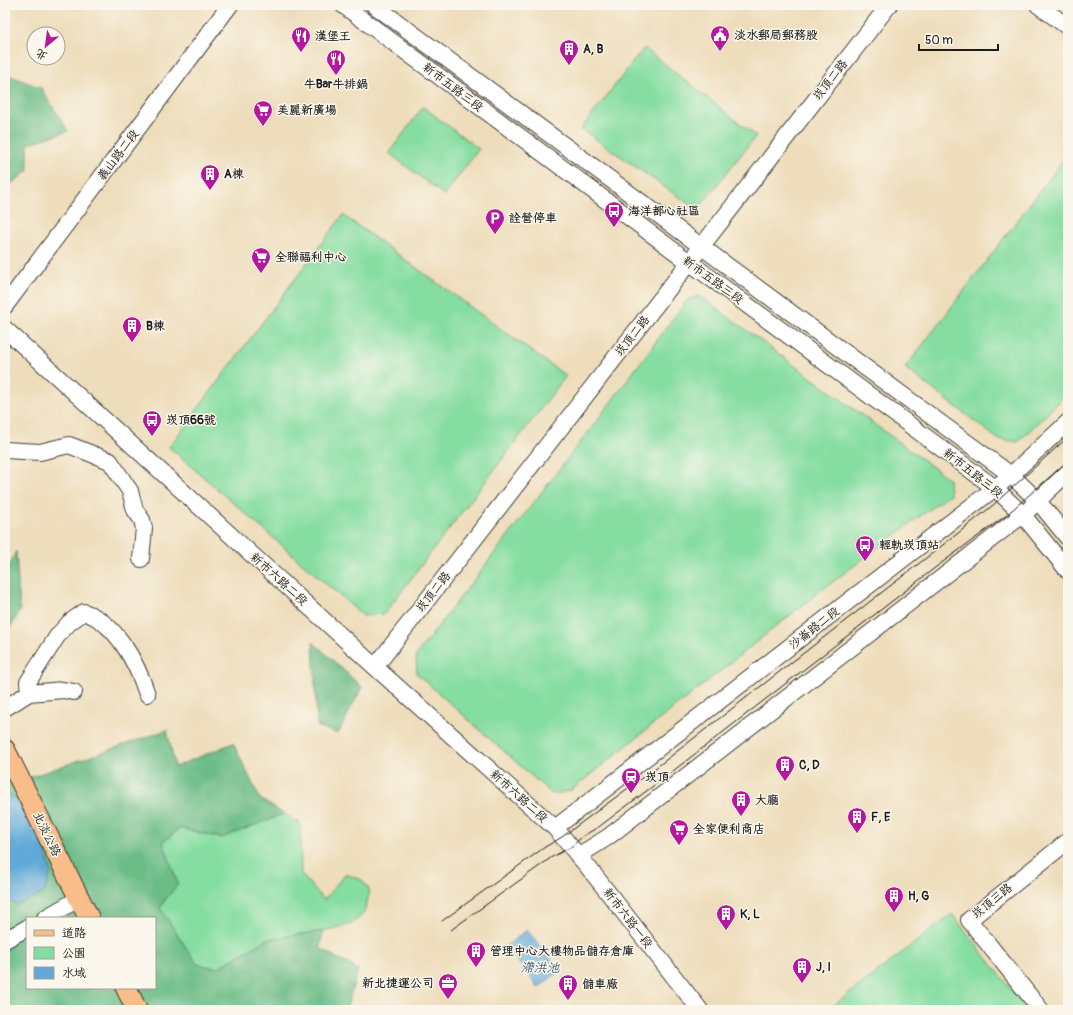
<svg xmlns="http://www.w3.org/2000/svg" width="1073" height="1015" viewBox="0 0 1073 1015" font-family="Pangolin,'LXGW WenKai TC',sans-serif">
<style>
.green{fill:#85dda1;stroke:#507c5e}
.forest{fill:#6cbc87;stroke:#446c52;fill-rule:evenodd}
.water{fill:#61a9d8;stroke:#3e627a}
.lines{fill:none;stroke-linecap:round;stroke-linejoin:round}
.minor-casing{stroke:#3c3934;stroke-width:18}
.major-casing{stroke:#3c3934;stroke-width:22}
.minor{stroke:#fff;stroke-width:16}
.major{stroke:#f8bd89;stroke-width:20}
.tram{stroke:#1c1c1c;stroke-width:1}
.labels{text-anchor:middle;stroke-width:3;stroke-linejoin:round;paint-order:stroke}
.poi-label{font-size:12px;font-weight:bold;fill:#1c1c1c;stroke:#fbf7ec;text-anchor:start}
.street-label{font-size:12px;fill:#1c1c1c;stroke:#fbf7ec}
.water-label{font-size:13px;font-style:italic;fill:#3b5b71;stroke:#fbf7ec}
</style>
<rect width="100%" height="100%" fill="#fbf7ec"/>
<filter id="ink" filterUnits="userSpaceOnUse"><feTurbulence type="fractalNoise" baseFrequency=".025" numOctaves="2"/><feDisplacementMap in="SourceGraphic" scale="8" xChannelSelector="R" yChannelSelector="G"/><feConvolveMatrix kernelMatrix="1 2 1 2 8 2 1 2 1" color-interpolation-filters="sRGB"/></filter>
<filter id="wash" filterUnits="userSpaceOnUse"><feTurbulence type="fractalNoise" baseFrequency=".012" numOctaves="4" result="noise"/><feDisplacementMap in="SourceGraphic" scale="16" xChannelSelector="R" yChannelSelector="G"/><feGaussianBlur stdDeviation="0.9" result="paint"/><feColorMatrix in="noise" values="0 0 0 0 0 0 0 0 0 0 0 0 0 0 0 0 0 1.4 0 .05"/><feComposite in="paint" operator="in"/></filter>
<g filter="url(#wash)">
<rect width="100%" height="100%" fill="#edb"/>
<path class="green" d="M644 48 756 136 701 205 692 206 581 129Z
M423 107 479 149 444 195 389 153Z
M1068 154V393L1018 442 998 439 905 368Z
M343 215 566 376 384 614 363 616 169 447Z
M700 296 949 479 950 494 819 592 570 791 552 794 417 674 416 655 599 418 687 300Z
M284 814 300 823 301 874 324 900 345 874 362 880 370 891 364 913 352 924 323 931 268 939 217 968 197 964 160 908 165 900 177 884 163 842 180 828 221 838Z
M952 914 1028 1010H828Z"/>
<path class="forest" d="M5 74 41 88 68 131 28 144V171L5 188Z
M16 551 20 611 5 636V575Z
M313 642 362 687 338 734 317 726Z
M167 730 175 767 233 743 260 799 284 814 221 838 180 828 163 842 178 884 165 900 160 908 197 964 217 968 268 939 323 931 320 948 358 970 346 1010H5V896L16 904 19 800 5 793V732L28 778ZM27 918H155V988H27Z"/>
<path class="water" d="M5 793 19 800 44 846 51 872 44 893 16 905 5 896Z
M527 930 560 971 538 988 506 946Z"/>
</g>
<g filter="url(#ink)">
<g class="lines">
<g class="minor-casing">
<path id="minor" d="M343 5 689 262 995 488 1023 515 1068 571
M374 5 1011 475 1038 501 1068 538
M1038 5 1068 27
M5 306 230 5
M5 329 375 667 555 828 588 867 700 1010
M5 450 40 452 69 445 110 461 130 491 135 510 142 520 144 528 141 559
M375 667 889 5
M29 693 63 690 74 692
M5 708 29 693 28 682 58 635 70 622 84 612C117 623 137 664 147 694
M555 828 995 488 1011 475 1068 422
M578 856 608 837 1012 523 1023 515 1068 472
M45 918 78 899
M5 940 27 928
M1041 1010 969 920 1068 841"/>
</g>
<g class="major-casing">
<path id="major" d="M5 750 89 918
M126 988 137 1010"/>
</g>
<use href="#minor" class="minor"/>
<use href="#major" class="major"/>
<path class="tram" d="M442 921 545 847 562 837 662 763 957 534 992 506 1068 437
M451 930 552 857 571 847 583 836 600 826 673 771 936 567 1004 517 1068 461"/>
</g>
</g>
<defs>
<g id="civic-pin" transform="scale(1)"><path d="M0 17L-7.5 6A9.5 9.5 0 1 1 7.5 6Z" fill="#b5179e" stroke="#fbf7ec"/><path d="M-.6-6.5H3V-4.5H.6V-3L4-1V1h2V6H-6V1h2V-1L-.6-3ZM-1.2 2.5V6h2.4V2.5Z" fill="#fff"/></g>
<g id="restaurant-pin" transform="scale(1)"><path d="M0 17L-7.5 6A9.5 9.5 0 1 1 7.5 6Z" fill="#b5179e" stroke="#fbf7ec"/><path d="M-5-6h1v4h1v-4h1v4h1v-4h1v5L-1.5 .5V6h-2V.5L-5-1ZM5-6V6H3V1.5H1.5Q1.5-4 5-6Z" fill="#fff"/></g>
<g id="building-pin" transform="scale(1)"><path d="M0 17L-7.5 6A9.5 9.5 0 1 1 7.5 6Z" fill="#b5179e" stroke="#fbf7ec"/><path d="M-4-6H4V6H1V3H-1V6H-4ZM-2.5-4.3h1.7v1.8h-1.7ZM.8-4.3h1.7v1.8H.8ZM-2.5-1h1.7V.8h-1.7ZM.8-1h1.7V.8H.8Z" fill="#fff"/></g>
<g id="supermarket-pin" transform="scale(1)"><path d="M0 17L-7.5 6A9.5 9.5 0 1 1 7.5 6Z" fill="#b5179e" stroke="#fbf7ec"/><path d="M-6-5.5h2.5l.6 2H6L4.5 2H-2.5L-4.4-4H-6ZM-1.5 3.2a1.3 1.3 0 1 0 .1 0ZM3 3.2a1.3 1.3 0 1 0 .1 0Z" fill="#fff"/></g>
<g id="bus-pin" transform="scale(1)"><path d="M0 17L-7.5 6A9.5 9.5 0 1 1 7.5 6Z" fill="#b5179e" stroke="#fbf7ec"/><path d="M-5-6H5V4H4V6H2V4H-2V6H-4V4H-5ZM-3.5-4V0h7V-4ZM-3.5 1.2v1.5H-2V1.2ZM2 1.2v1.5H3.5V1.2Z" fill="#fff"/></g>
<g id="parking-pin" transform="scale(1)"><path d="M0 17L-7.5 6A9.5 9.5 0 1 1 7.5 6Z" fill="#b5179e" stroke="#fbf7ec"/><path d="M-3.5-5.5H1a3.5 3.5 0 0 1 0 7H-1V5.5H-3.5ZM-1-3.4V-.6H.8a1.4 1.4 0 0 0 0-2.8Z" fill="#fff"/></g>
<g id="station-pin" transform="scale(1)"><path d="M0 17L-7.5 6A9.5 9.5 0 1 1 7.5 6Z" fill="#b5179e" stroke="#fbf7ec"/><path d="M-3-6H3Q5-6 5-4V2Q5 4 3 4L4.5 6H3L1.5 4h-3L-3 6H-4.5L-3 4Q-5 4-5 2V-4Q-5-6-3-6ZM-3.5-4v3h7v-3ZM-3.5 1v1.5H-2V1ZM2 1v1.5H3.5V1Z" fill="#fff"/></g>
<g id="office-pin" transform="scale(1)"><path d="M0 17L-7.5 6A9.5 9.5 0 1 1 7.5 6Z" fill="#b5179e" stroke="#fbf7ec"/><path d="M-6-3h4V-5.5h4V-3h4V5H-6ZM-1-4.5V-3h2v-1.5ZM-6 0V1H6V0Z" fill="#fff"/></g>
</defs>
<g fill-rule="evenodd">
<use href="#civic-pin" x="720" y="35"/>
<use href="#restaurant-pin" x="301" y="36"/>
<use href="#building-pin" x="569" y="49"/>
<use href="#restaurant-pin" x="336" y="59"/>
<use href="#supermarket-pin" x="263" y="110"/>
<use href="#building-pin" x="210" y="174"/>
<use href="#bus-pin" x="614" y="211"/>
<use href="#parking-pin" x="495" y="218"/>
<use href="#supermarket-pin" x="261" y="257"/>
<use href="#building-pin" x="132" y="326"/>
<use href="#bus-pin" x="152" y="420"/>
<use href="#bus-pin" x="865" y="545"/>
<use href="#building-pin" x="785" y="765"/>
<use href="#station-pin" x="631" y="777"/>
<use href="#building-pin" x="741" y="800"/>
<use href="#building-pin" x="857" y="817"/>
<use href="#supermarket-pin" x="679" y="829"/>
<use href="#building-pin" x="894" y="896"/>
<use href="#building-pin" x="726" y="914"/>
<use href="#building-pin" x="476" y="951"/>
<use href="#building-pin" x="802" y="967"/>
<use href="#office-pin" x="448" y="983"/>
<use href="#building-pin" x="568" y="984"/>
</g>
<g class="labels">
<g class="poi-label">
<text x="734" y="39">淡水郵局郵務股</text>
<text x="315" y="40">漢堡王</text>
<text x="583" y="53">A, B</text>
<text x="336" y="88" text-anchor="middle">牛Bar牛排鍋</text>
<text x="277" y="114">美麗新廣場</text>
<text x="224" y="178">A棟</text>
<text x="628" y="215">海洋都心社區</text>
<text x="509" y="222">詮營停車</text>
<text x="275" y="261">全聯福利中心</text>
<text x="146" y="330">B棟</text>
<text x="166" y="424">崁頂66號</text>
<text x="879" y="549">輕軌崁頂站</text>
<text x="799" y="769">C, D</text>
<text x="645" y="781">崁頂</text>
<text x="755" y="804">大廳</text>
<text x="871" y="821">F, E</text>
<text x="693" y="833">全家便利商店</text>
<text x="908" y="900">H, G</text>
<text x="740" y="918">K, L</text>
<text x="490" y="955">管理中心大樓物品儲存倉庫</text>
<text x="816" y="971">J, I</text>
<text x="434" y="987" text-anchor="end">新北捷運公司</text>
<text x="582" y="988">儲車廠</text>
</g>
<g class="street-label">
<text transform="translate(830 80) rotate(-52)" y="4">崁頂二路</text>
<text transform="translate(453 87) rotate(37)" y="4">新市五路三段</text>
<text transform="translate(118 155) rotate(-53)" y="4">義山路二段</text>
<text transform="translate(713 280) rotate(36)" y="4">新市五路三段</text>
<text transform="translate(632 336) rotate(-52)" y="4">崁頂二路</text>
<text transform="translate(973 473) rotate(38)" y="4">新市五路三段</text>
<text transform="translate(279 579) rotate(42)" y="4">新市六路二段</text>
<text transform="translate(433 592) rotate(-52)" y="4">崁頂二路</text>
<text transform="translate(814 628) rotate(-38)" y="4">沙崙路二段</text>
<text transform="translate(519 796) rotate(42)" y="4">新市六路二段</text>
<text transform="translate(47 834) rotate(64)" y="4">北淡公路</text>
<text transform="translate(992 901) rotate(-39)" y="4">崁頂三路</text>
<text transform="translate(628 918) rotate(52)" y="4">新市六路一段</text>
</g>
<g class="water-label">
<text x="540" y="972">滯洪池</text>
</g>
</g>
<rect width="1073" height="1015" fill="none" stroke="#fbf7ec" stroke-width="20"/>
<rect x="26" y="917" width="130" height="72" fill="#fbf7ec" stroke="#a29f99"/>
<rect x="34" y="930" width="20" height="6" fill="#f8bd89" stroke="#a29f99"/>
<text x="62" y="937" font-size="12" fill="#1c1c1c">道路</text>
<rect x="34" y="947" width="20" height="12" fill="#85dda1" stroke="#a29f99"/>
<text x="62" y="957" font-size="12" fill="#1c1c1c">公園</text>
<rect x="34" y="967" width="20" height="12" fill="#61a9d8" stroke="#a29f99"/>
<text x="62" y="977" font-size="12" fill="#1c1c1c">水域</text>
<g transform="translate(46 46) rotate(209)"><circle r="19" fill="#fbf7ec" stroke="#a29f99"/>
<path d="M0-3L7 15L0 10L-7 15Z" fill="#b5179e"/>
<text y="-6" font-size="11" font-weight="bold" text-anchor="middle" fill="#1c1c1c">北</text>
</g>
<path d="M919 44v6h79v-6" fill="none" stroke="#1c1c1c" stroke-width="2"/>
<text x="925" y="44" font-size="12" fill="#1c1c1c" stroke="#fbf7ec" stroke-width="3" paint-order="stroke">50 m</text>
</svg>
